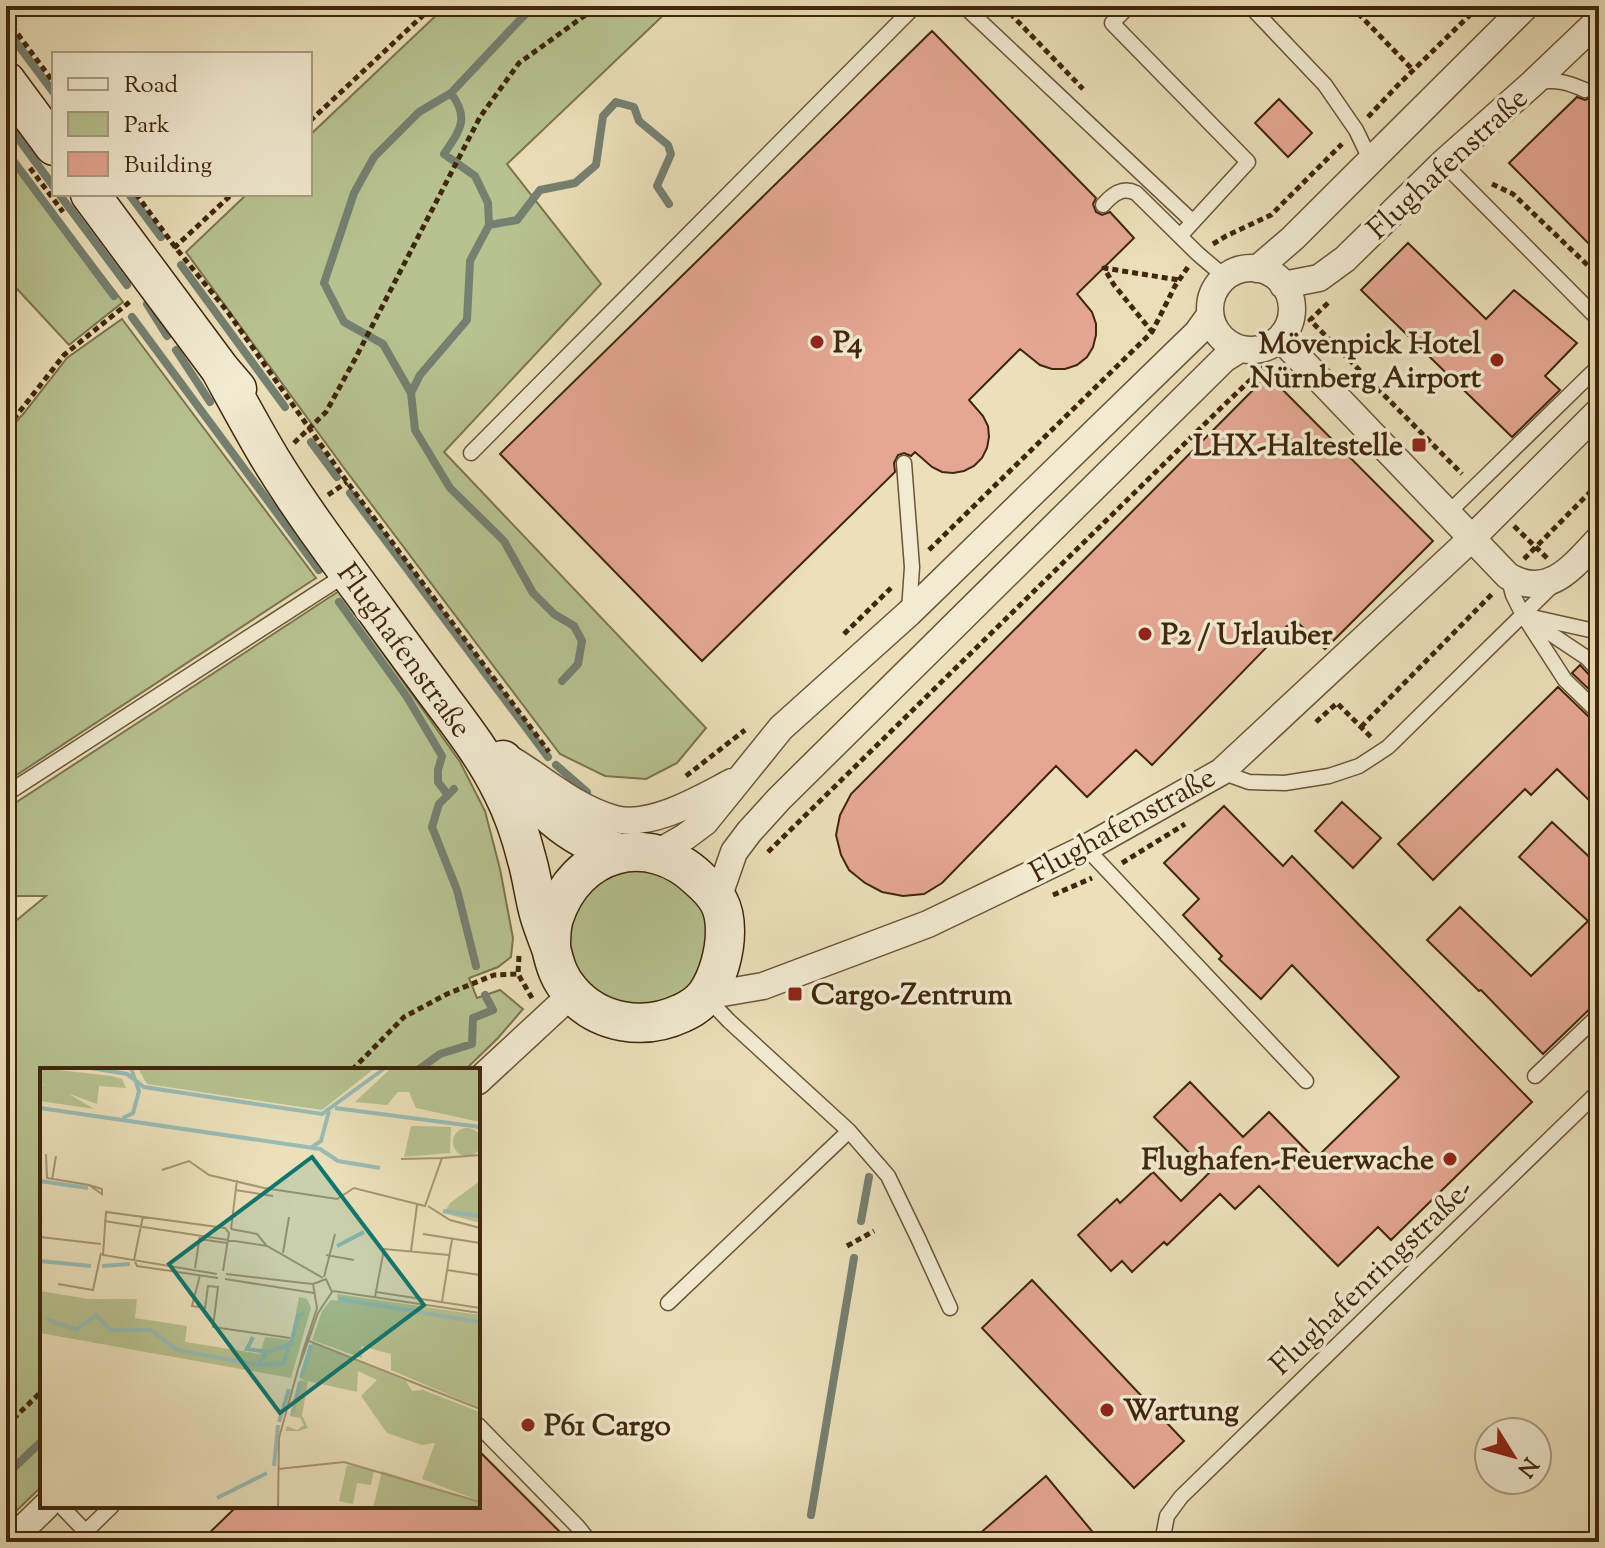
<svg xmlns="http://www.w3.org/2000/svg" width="1605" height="1548" viewBox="0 0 1605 1548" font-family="'Sorts Mill Goudy',serif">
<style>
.green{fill:#b7c290;stroke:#7c744e;stroke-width:2}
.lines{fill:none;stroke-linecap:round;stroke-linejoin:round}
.stream{stroke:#758071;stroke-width:8}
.building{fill:#e5a794;stroke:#40260c;stroke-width:2}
.lane-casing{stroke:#6b5438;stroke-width:17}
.street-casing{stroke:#6b5438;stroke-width:29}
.secondary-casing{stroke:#40260c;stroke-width:41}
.path{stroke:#40260c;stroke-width:5;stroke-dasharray:6 4;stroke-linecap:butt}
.lane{stroke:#f2ebd2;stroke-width:14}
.street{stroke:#f2ebd2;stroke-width:26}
.secondary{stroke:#f2ebd2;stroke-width:38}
.poi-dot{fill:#8f2418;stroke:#f2ebd2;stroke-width:3}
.labels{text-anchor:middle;stroke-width:7;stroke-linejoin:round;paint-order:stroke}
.street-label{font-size:30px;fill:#40260c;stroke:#f2ebd2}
.poi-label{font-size:30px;font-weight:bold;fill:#40260c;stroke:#f2ebd2;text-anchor:start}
.inset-river{fill:none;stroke:#99bcb5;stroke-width:4}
.inset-road{fill:none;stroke:#a79674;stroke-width:2}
.view{fill:#0f766e;fill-opacity:0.15;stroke:#0f766e;stroke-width:4}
.inset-edge{fill:none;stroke:#40260c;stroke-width:4}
</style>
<rect width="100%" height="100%" fill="#ebe0ba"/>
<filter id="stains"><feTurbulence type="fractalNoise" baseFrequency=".0025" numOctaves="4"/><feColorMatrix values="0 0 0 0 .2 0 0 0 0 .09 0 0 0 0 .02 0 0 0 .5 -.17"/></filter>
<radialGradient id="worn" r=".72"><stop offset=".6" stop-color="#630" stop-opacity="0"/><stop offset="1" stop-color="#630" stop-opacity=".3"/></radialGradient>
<path class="green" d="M446 6H673L507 164 601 284 444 452 706 728 677 763 646 779 605 776 560 754 344 468 186 252 247 194H310V135Z
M6 150 123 302 69 345 6 277Z
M122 319 316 578 6 782V433L24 413 67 358Z
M339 591 460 762 485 811 500 869 513 938 511 957 498 967 469 978 477 998 500 990 523 1009 498 1038 465 1070H42V1486L6 1521V929L46 896H6V809Z
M605 862 690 875 713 936C708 949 701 972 693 982 686 990 676 995 667 999 629 1014 586 997 569 959 563 947 567 918 567 903Z"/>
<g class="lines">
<path class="stream" d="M533 6 451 93C470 119 460 130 444 154L475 176 488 203 489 225 470 261 467 320 420 375 411 393 415 430 450 488 504 541 533 593 554 614 574 626 582 641 578 664 562 681
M6 29 54 93
M6 122 54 187
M6 151 114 296
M59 194 127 285
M129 194 161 237
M489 225 517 220 540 190 575 183 596 165 603 116 616 102 634 107 639 121 668 145 671 154 657 186 669 204
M181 265 285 407
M147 304 167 336
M132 317 319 570
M176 350 210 402
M411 393 383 344 344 322 324 283 354 193 374 157 419 112 451 93
M311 442 337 477
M350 493 548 757
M339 602 407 697 442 756 438 770V782L448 795
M556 765 587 792
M454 789 439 804 432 827 457 890 476 966
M418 1070 440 1054 472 1044 473 1018 493 1010 485 995
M861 1221 869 1177
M6 1475 42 1441
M811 1515 854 1258"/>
</g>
<path class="building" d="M932 31 1096 198 1093 204 1096 212 1102 215 1110 212 1134 238 1077 294 1092 312 1096 324V335L1093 347 1087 357 1077 365 1065 369H1052L1040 365 1020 349 969 400 983 416 988 426 989 437 987 448 982 458 974 466 964 471 953 473 942 472 932 467 915 452 911 456 904 453 898 455 894 463 895 472 702 661 500 454Z
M1599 76V254L1509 163 1577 97 1585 100 1592 97 1595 90 1592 83Z
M1279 99 1312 133 1288 157 1255 123Z
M1408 243 1486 319 1514 290 1577 343 1545 376 1560 390 1512 437 1361 290Z
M1268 375 1433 541 1325 649 1294 619 1152 765 1136 750 1087 797 1056 766 942 883 924 894 903 896 882 892 865 883 849 870 841 855 836 835 840 815 851 794Z
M1580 665 1592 678 1599 681V699L1572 673Z
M1558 687 1592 720 1599 723V810L1557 769 1531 795 1525 789 1433 880 1398 844Z
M1342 802 1381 838 1353 868 1315 831Z
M1224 806 1283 866 1292 856 1532 1102 1391 1240 1378 1227 1338 1266 1259 1186 1235 1209 1220 1194 1167 1245 1164 1242 1132 1272 1122 1261 1111 1271 1078 1235 1117 1199 1120 1203 1153 1172 1181 1201 1209 1173 1154 1117 1190 1082 1243 1137 1269 1112 1315 1159 1399 1077 1292 965 1261 999 1219 959 1222 956 1183 915 1199 899 1164 863Z
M1552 822 1599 866V1000L1543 1054 1481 990 1479 991 1427 940 1460 907 1531 976 1588 921 1519 857Z
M1032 1280 1184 1441 1134 1488 982 1328Z
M478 1450 570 1542H200L237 1506H478Z
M1046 1476 1101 1542H970Z"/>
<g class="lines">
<g class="lane-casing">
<path id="lane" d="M964 6 1193 222
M1129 6 1112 23 1248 162 1180 236
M1250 6 1325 85 1356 130 1370 159
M1539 82C1557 79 1569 83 1585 90
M1443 163 1599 320
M1103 205C1112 195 1122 186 1136 193L1198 254 1225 277
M471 453 915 6
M904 463 912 567 909 611
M1447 514 1599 366
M1508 576 1513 595 1523 615 1599 632
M1523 615 1565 680 1599 713
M1530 620 1587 658 1599 671
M1221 772 1249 782 1285 783 1329 776 1359 766 1388 747 1553 585
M6 794 348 573
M1086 848 1306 1081
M707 998 729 1021 849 1131 888 1176 918 1238 950 1308
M1535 1076 1599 1015
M668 1303 849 1131
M478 1425 578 1527 590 1542
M61 1506 86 1532
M75 1542 112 1506
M1162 1542 1167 1516 1181 1497 1599 1091"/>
</g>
<g class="street-casing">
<path id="street" d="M1210 309a41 41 0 1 1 82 0a41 41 0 1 1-82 0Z
M1257 269 1293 238 1526 6
M1283 285 1319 278 1345 259 1443 163 1533 83 1599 20
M1280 338 1508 576C1549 600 1573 566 1599 539
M512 760C545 780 577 809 615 819 652 828 701 798 732 782
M657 853 685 837 705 822 781 728 909 613 1197 333 1210 315
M718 898 734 852 749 832 779 799 1224 359 1240 349
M705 996 763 986 928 924 1086 848 1221 772 1471 539 1599 411
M478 1081 572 994
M9 1542 46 1506"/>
</g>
<g class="secondary-casing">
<path id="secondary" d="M6 81 54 146
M90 194 220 369 237 389
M220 369C237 400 253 430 271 460 303 512 340 561 376 610 399 642 422 673 445 704 466 732 487 760 502 791 513 812 521 836 527 860 532 877 534 896 539 914 542 925 547 937 551 948 555 965 559 979 571 992 599 1024 644 1031 682 1013 691 1009 700 1003 706 995 718 978 725 952 725 931 725 906 717 895 699 879 648 830 576 850 554 918 551 927 551 938 551 948
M503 760C536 804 566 838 620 853"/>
</g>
<path class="path" d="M1003 6 1083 89
M1351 6 1413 70
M6 18 54 83
M1368 117 1397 86 1479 6
M310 121 433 6
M30 168 63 212
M1492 184 1513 194 1599 276
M136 194 175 247 227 311 347 482 549 752
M1213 244 1226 236 1271 215 1342 144
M174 248 232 194
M1328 303 1310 320 1462 474
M1153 333 1114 285 1104 268 1179 280
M6 426 13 420 64 355 132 300
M294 443 326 412 354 361 480 117 519 63 598 6
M328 495 347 482
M1514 526 1547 558
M929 550 1152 332 1175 286 1188 267
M1524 559 1599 483
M844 634 891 588
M1316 722 1337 703 1372 738
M1361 727 1493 593
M686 776 745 730
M768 852 1223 406 1263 368 1277 370
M1122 863 1185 824
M1053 895 1092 878
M519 956 518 974 532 998
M352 1070 404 1017 447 994 494 975 518 974
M847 1246 874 1231
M6 1426 42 1391"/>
<use href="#lane" class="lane"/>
<use href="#street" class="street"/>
<use href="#secondary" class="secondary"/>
</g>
<g class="poi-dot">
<circle cx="817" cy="342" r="8"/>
<circle cx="1497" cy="360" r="8"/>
<rect x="1411" y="437" width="16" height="16" rx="4"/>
<circle cx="1145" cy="634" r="8"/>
<rect x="787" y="986" width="16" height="16" rx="4"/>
<circle cx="1450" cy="1159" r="8"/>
<circle cx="1107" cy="1410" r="8"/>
<circle cx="528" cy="1425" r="8"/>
</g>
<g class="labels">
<g class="street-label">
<text transform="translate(1447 163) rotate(-43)" y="10">Flughafenstraße</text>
<text transform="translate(405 650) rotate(54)" y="10">Flughafenstraße</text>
<text transform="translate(1122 824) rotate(-29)" y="10">Flughafenstraße</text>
<text transform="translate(1371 1276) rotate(-44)" y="10">Flughafenringstraße-</text>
</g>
<g class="poi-label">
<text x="833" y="352">P4</text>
<text x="1481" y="353" text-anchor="end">Mövenpick Hotel<tspan x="1481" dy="34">Nürnberg Airport</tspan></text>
<text x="1403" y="455" text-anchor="end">LHX-Haltestelle</text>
<text x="1161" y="644">P2 / Urlauber</text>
<text x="811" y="1004">Cargo-Zentrum</text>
<text x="1434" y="1169" text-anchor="end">Flughafen-Feuerwache</text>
<text x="1123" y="1420">Wartung</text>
<text x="544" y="1435">P61 Cargo</text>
</g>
</g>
<g transform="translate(40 1068)">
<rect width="440" height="440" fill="#ebe0ba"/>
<path d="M0 0 72 8 82 11 86 20 59 18 57 36 0 15ZM98 0H335L282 42 107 16ZM351 0H440V54L376 40 369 24H358L347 37 315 34ZM0 16 21 21 54 41 0 33ZM371 58 411 59 410 85 364 89ZM413 74a14 14 0 1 1 28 0a14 14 0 1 1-28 0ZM440 113V155L404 145 410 135ZM0 223 48 231H97L95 250 147 258 145 274 220 286 225 269 251 272 259 229 267 231 271 240 251 310 0 265ZM297 226 440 247V340L351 302V286L321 278 322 290 272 272 282 243 291 232 298 233ZM272 275 366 313 372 323 383 322 440 344V433L382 411 395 375 382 377 347 365 321 328 337 312 318 303 317 324 268 313 262 347 268 360 259 363H245L247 358 257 362 264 357 260 350 250 348 260 312 267 314 261 311ZM307 397 334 402 331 417 317 415 313 436 299 433ZM342 403 440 435V440H333Z" fill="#b7c290"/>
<path class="inset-river" d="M51 0 87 6 104 19 282 46 345 0M0 40 280 81 298 93 340 100M295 40 440 59M83 50 93 45 99 23 91 0M272 79 281 73 289 43M0 113 48 120M403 143 440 148M297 178 324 164M0 193 51 198M62 198 90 196M299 231 440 254M6 251 36 262 56 247 70 262H111L137 282 218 297 227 284 251 276 258 248 264 245M213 269 207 281 227 284M219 297 244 295 248 280M261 310 271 277M252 347 260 314M239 354 249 321M234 398 238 357M177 430 227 405"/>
<path class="inset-road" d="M6 86 7 110 49 117 62 126V121L49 117M361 91 402 90M122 102 149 93 169 107 224 120 297 131 314 120 385 138 402 90 440 87M12 112 16 88M195 122 233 128M388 138 410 152 440 160M64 153 227 178 283 210M191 161 197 112M191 161 217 166 226 177M383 166 440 175M0 169 61 176M159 171 187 175M371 183 377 137M243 185 249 149M286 187 314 192M94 192 97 198 178 210M94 192 103 148M155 200 160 167M407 202 440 207M177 206 63 187 66 144 185 160 189 165 183 203M186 206 272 216M160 207 152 238 165 240 168 218 179 219M284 209 295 166M185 211 274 225M18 216 53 222 61 185M178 219 173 259 250 270M293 223 440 245M336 224 440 240M335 229 344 181 409 187M402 234 412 171M269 273 440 341M238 401 304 394 440 434M238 440 239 370 263 283 277 240 273 216 286 211 292 224 278 245 259 299"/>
<path class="view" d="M272 89 384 237 240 345 129 196Z"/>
<rect width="440" height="440" class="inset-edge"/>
</g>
<rect width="1605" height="1548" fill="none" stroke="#ebe0ba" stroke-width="32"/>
<rect x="8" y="8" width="1589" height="1532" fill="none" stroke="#40260c" stroke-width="4"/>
<rect x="16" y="16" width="1573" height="1516" fill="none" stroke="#40260c" stroke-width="2"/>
<rect x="52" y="52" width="260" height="144" fill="#f2ebd2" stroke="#ab9c83" stroke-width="2"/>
<rect x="68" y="78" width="40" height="12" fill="#f2ebd2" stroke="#ab9c83" stroke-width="2"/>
<text x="124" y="92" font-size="24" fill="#40260c">Road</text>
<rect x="68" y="112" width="40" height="24" fill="#b7c290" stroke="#ab9c83" stroke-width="2"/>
<text x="124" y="132" font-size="24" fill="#40260c">Park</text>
<rect x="68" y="152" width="40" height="24" fill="#e5a794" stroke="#ab9c83" stroke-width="2"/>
<text x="124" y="172" font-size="24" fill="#40260c">Building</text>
<g transform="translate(1513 1456) rotate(127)"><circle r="38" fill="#f2ebd2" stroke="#ab9c83" stroke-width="2"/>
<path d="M0-6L14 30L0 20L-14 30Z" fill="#8f2418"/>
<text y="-12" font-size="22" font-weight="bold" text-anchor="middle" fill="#40260c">N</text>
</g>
<rect width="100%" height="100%" filter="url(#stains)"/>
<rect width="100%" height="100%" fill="url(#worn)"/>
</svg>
